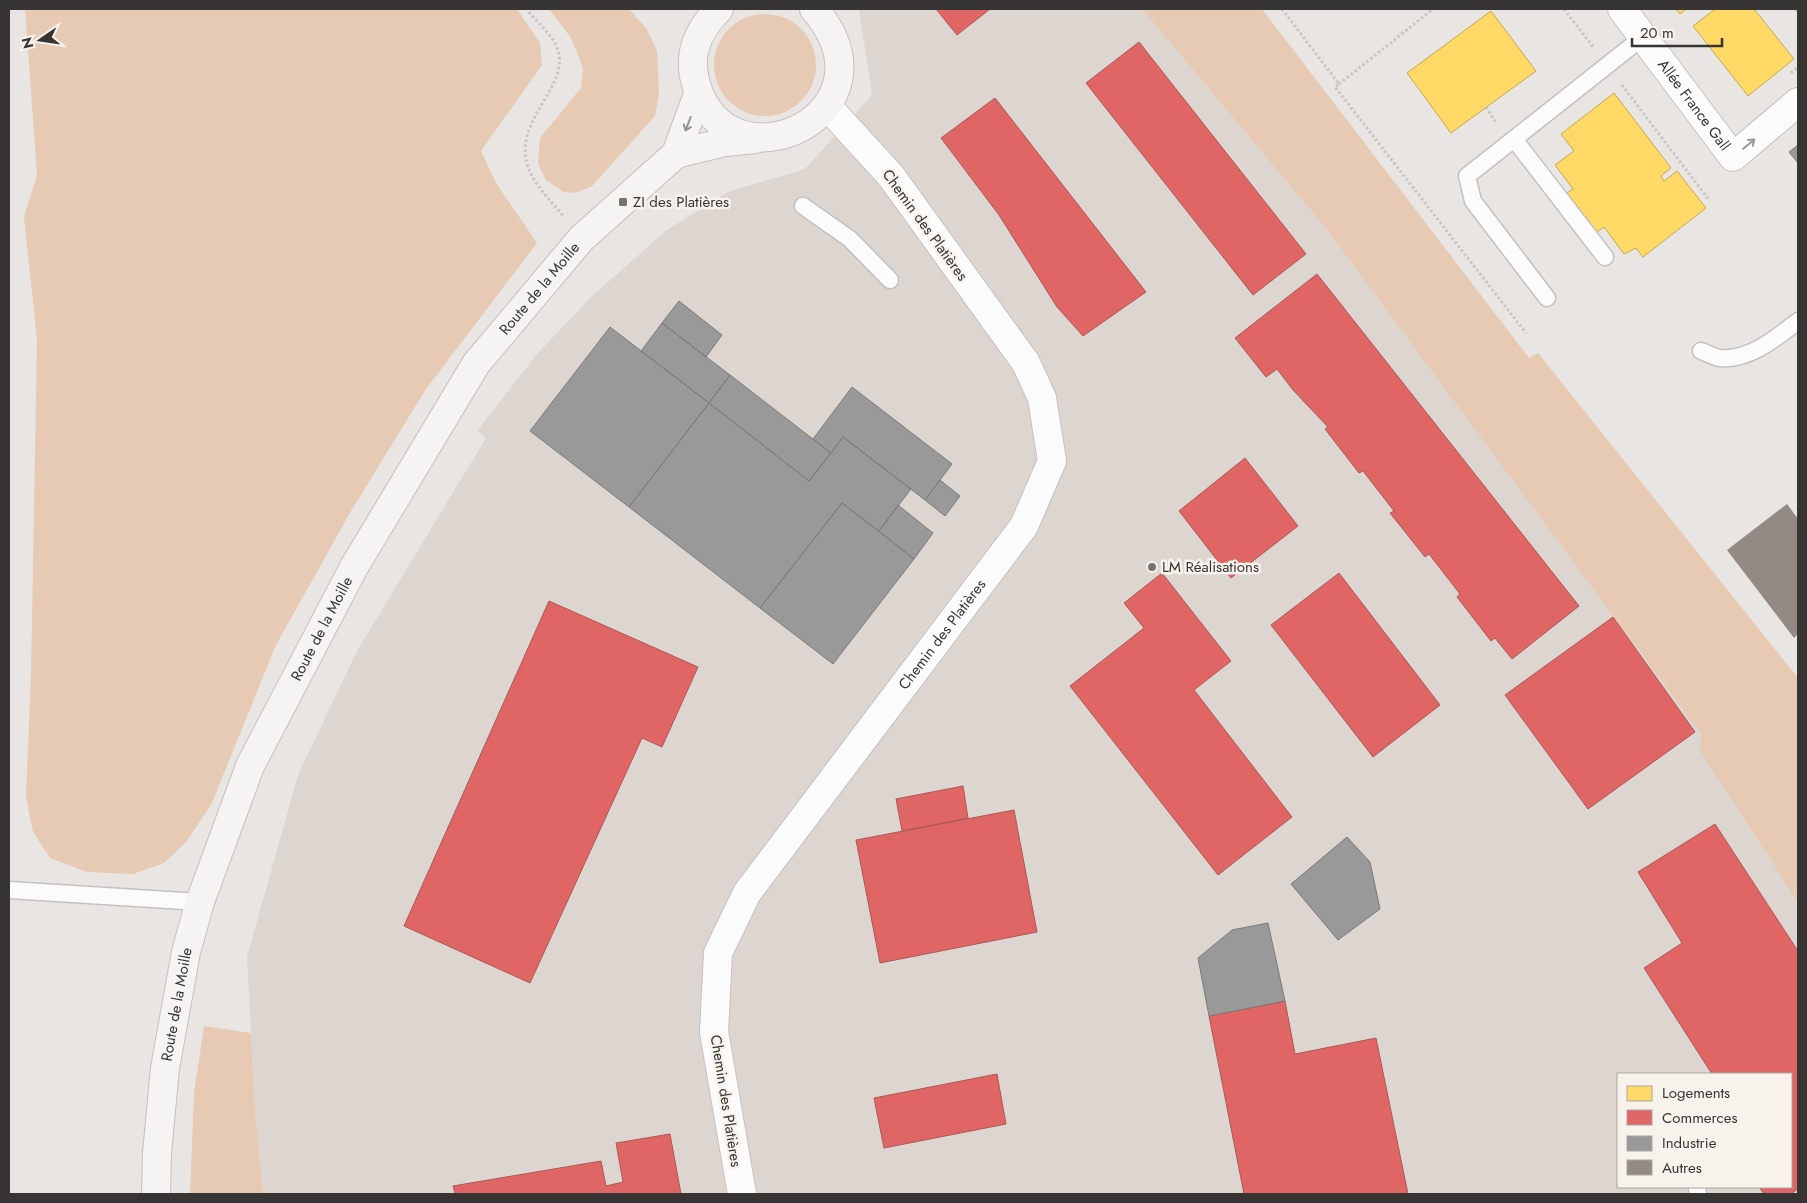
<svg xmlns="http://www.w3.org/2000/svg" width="1807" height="1203" viewBox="0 0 1807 1203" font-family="Jost,sans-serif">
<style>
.built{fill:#ddd6d0;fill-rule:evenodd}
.green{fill:#e7cab4}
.homes{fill:#ffd966;stroke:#c3a857}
.shops{fill:#e06666;stroke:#ad5757}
.industry{fill:#999;stroke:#7c7b7a}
.building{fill:#938a83}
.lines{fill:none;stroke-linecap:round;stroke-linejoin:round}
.lane-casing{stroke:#c4c1c0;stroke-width:19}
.street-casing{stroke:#c4c1c0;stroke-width:30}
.secondary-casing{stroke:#c4c1c0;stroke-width:30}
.path{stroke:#c7c6c4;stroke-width:3;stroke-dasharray:2.5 2.5;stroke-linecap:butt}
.lane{stroke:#fcfbfb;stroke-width:16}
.street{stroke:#fcfbfb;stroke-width:28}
.secondary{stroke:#f6f4f2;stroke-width:28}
.oneway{stroke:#969492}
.oneway2{stroke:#9a9897}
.poi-dot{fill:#757371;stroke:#f8f2ed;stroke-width:2}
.labels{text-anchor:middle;stroke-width:5;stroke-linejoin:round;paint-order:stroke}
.street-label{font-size:15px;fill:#373533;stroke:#f8f2ed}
.poi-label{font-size:15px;fill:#373533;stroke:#f8f2ed;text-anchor:start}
</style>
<rect width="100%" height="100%" fill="#e8e5e3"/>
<path class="built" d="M859 9H1142L1327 230 1702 734 1700 751 1798 903V1194H263L255 1110 247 957 298 775 357 651 486 438 477 431 538 353 591 297 667 230 728 192 805 169 872 95ZM1618 1074H1791V1187H1618Z"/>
<path class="green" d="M25 9H517L540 43 542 65 481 151 496 183 537 243 426 389 351 511 276 645 211 805 186 842 164 863 133 874 87 872 50 858 33 832 26 797 31 675 37 340 24 217 37 175Z
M549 9H629L646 28 657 51 659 95 655 116 592 186 576 193 564 192 546 180 538 164 540 138 581 88 583 68 571 38Z
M1142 9H1262L1529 358 1538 353 1798 678V903L1700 751 1701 734 1327 230Z
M714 65a51 51 0 1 1 102 0a51 51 0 1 1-102 0Z
M204 1026 251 1033 255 1110 263 1194H190L194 1093Z"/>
<path class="homes" d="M1676 9H1686L1680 14Z
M1715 9H1754L1794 59 1748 96 1693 26Z
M1491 11 1536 71 1451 133 1407 73Z
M1614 93 1671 168 1661 176 1664 181 1677 171 1706 208 1643 257 1636 248 1624 254 1604 227 1597 232 1567 193 1573 189 1555 165 1574 151 1561 134Z"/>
<path class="shops" d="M936 9H990L957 35Z
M1139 42 1306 254 1253 295 1086 83Z
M995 98 1146 292 1083 336 1057 307 999 215 941 138Z
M1317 274 1579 606 1512 659 1495 638 1491 641 1457 597 1460 594 1429 554 1425 557 1390 513 1394 511 1363 471 1359 473 1325 429 1328 427 1293 390 1277 369 1266 377 1235 338Z
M1245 458 1298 526 1231 578 1179 511Z
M1162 573 1231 661 1194 690 1292 817 1218 875 1070 686 1144 628 1124 603Z
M1339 573 1440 705 1373 757 1271 625Z
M549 601 698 667 662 747 642 738 530 983 404 926Z
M1613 617 1695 732 1588 809 1505 695Z
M963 786 968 818 902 831 896 799Z
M1014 810 1037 932 880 963 856 840Z
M1715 824 1798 951V1189L1791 1194H1764L1759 1187H1791V1074H1712L1644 968 1682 943 1638 872Z
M1285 1001 1295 1054 1376 1038 1408 1194H1244L1209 1016Z
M997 1074 1006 1124 884 1148 874 1098Z
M670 1134 681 1194H455L453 1186 601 1161 606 1186 623 1182 616 1143Z"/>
<path class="industry" d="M1798 145V163L1789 152Z
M679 301 722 335 706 357 662 323Z
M662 323 730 375 709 403 641 351Z
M610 327 709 403 629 507 530 431Z
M730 375 831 453 809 481 709 403Z
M852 387 952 464 925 500 843 437 831 453 813 439Z
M709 403 809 481 843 437 911 489 879 531 842 503 760 608 629 507Z
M940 480 960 496 945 516 925 500Z
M842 503 914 559 833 664 760 608Z
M898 505 933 533 914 559 879 531Z
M1347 837 1370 862 1380 909 1338 940 1291 884Z
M1268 923 1285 1001 1209 1016 1198 958 1232 930Z"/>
<path class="building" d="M1787 504 1798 519V634L1794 638 1727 550Z"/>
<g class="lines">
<g class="lane-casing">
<path id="lane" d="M1514 139 1467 176 1473 201 1547 298
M803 206 850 239 890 280
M1605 257 1514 139 1643 37
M1701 351C1707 353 1714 357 1719 358 1749 361 1776 338 1798 321
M9 890 200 902
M1697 1187 1698 1194"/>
</g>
<g class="street-casing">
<g id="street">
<path id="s1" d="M1622 9 1733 157 1798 102"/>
<path id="s2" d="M742 1194 714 1032 718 953 747 893 1024 526 1052 461 1042 398 1026 363 891 176 827 106"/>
</g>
</g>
<g class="secondary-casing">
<g id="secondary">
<path d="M719 9C698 30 687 54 696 84 728 196 904 113 814 9"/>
<path d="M676 154 725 142 755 139"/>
<path id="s3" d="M156 1194 157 1153 165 1068 186 952 200 902 250 766 354 567 476 364 581 239 676 154 698 94"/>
</g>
</g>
<path class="path" d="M1282 9 1339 84 1335 87 1526 333
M1564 9 1594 48
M1796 9 1798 12
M529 12C538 23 553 36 557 48 572 86 512 119 528 167 535 186 551 201 564 217
M1791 73 1798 67
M1339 84 1433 9
M1622 85 1709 200
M1486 107 1496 123"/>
<use href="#lane" class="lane"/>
<use href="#street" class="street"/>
<use href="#secondary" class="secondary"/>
</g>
<defs><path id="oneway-shaft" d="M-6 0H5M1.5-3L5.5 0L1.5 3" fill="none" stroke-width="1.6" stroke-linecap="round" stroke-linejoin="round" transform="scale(1.25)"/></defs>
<use class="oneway" href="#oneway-shaft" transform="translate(688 124) rotate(111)"/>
<use class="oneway2" href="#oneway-shaft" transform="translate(1749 144) rotate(-40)"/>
<g class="poi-dot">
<rect x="618" y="197" width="10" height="10" rx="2.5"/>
<circle cx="1152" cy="567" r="5"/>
</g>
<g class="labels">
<g class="street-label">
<text dy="5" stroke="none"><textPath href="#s1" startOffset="120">Allée France Gall</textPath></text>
<text transform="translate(925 225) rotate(54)" y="5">Chemin des Platières</text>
<text dy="5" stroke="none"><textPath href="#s3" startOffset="1001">Route de la Moille</textPath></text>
<text dy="5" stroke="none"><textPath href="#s3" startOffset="596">Route de la Moille</textPath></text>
<text dy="5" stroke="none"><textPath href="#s2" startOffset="634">Chemin des Platières</textPath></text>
<text dy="5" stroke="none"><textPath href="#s3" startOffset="191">Route de la Moille</textPath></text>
<text transform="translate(726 1101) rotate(81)" y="5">Chemin des Platières</text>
</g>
<g class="poi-label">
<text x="633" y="207">ZI des Platières</text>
<text x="1162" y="572">LM Réalisations</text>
</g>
</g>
<rect width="1807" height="1203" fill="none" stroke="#373533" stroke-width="20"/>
<rect x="1617" y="1073" width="175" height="115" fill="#f8f2ed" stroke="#aba6a3"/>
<rect x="1627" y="1086" width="25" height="15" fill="#ffd966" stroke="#aba6a3"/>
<text x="1662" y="1098" font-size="15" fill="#373533">Logements</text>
<rect x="1627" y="1110" width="25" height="15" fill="#e06666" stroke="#aba6a3"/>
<text x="1662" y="1123" font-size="15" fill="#373533">Commerces</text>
<rect x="1627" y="1136" width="25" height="15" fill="#999999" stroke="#aba6a3"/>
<text x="1662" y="1148" font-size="15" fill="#373533">Industrie</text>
<rect x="1627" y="1160" width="25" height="15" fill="#938a83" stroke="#aba6a3"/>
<text x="1662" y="1173" font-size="15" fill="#373533">Autres</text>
<g transform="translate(40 40) rotate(257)" stroke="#f8f2ed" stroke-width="4" paint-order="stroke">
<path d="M0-4L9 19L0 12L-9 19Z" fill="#373533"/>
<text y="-8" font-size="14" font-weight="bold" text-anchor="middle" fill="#373533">N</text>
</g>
<path d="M1632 38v8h90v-8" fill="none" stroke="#373533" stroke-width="2.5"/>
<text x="1640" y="38" font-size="15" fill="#373533" stroke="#f8f2ed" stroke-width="4" paint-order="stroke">20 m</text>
</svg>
